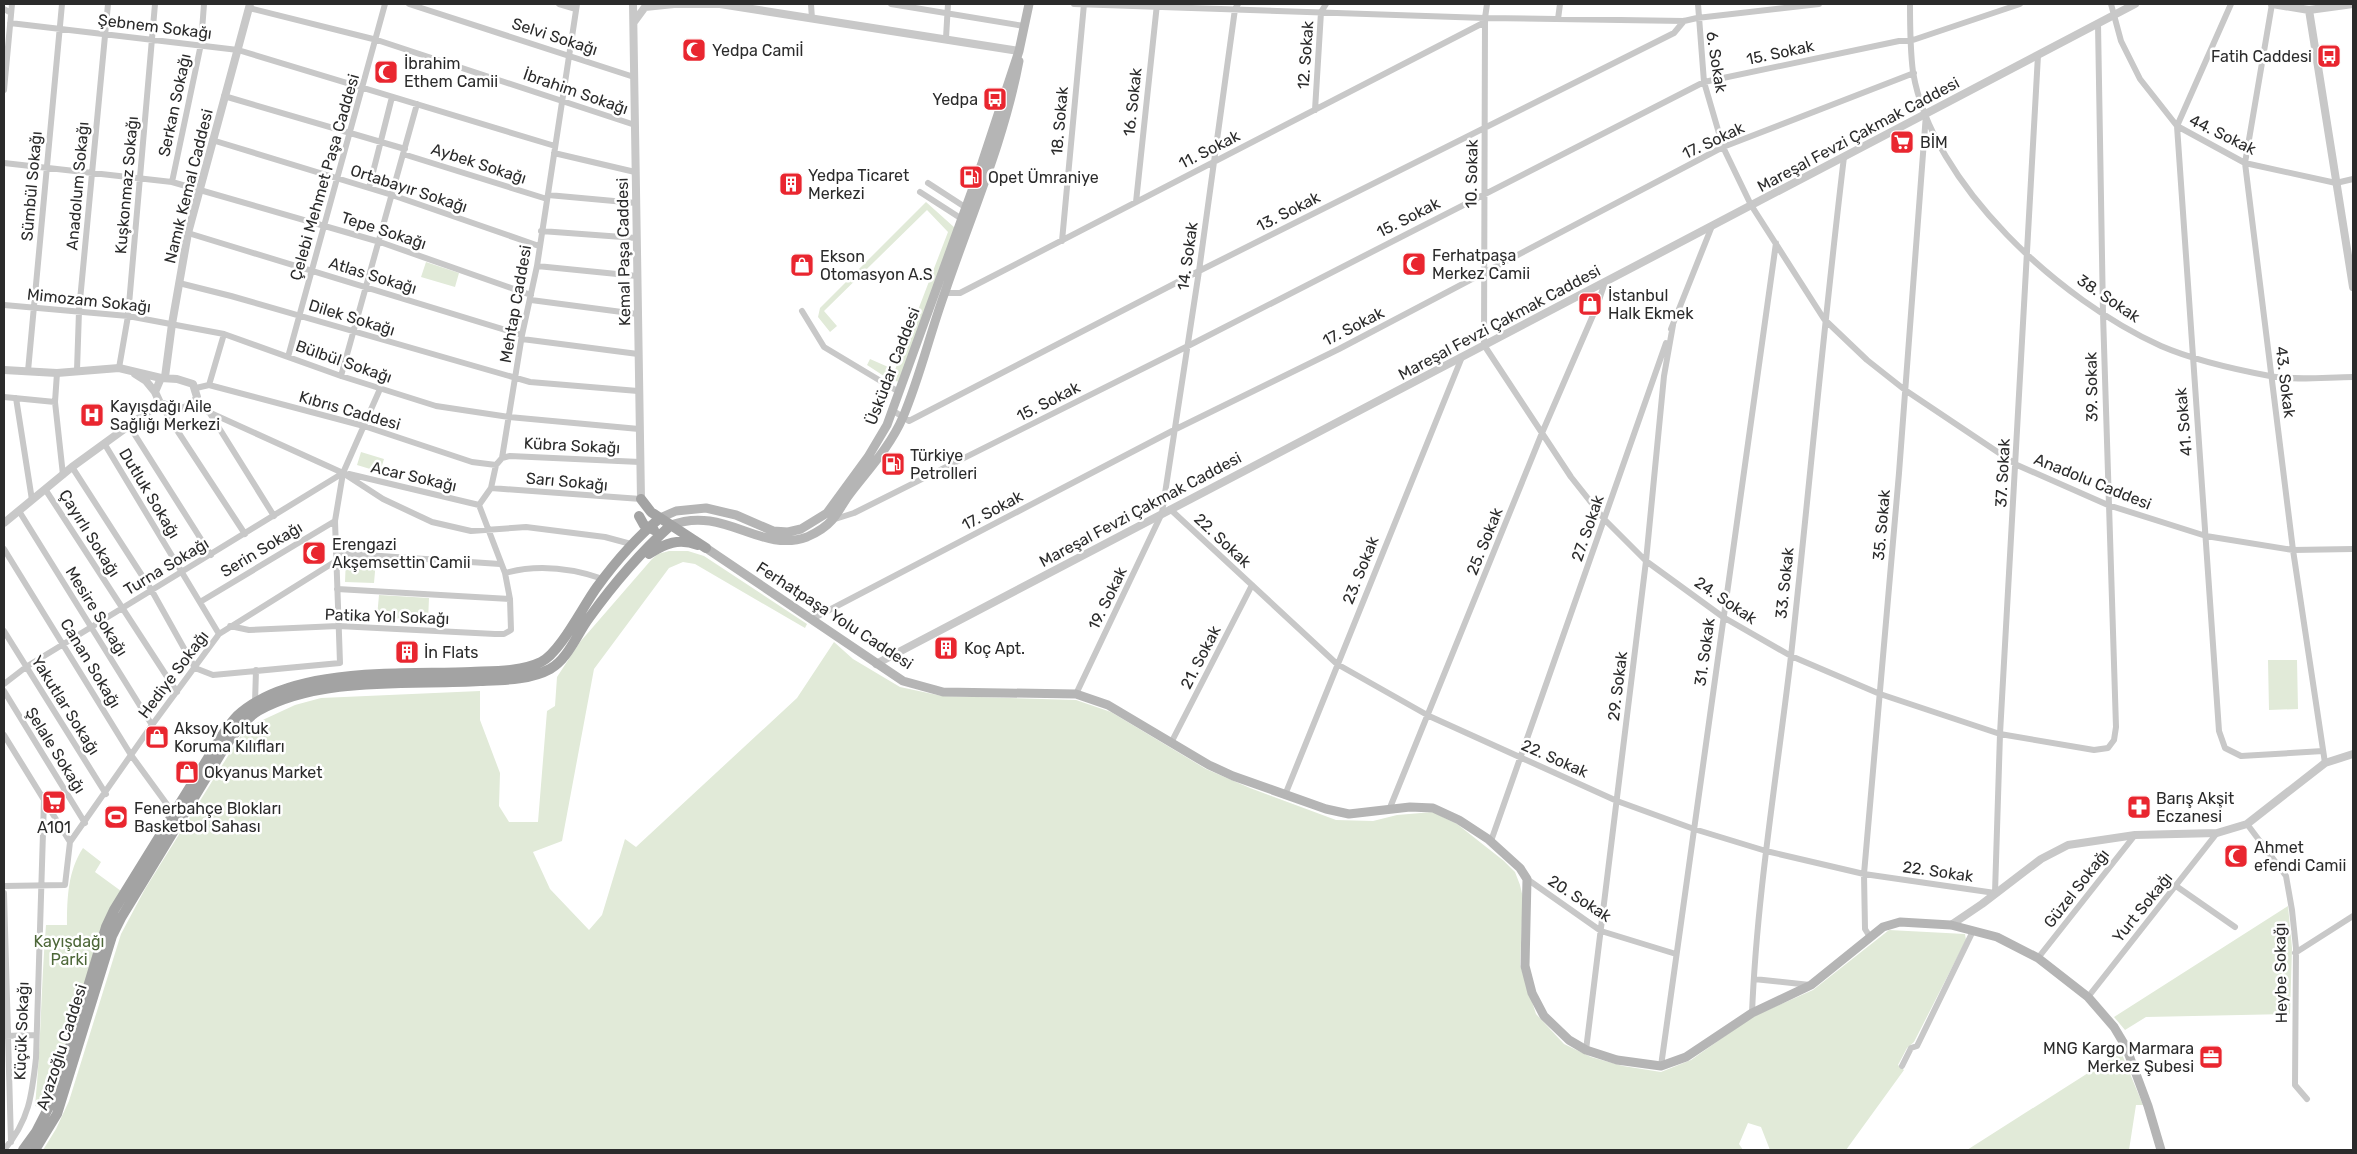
<svg xmlns="http://www.w3.org/2000/svg" width="2357" height="1154" viewBox="0 0 2357 1154" font-family="Rubik,sans-serif">
<style>
.green{fill:#e1ead8}
.lines{fill:none;stroke-linecap:round;stroke-linejoin:round}
.minor{stroke:#c8c8c8;stroke-width:6}
.tertiary{stroke:#c8c8c8;stroke-width:8}
.secondary{stroke:#b5b5b5;stroke-width:9}
.primary{stroke:#a3a3a3;stroke-width:10}
.labels{text-anchor:middle;stroke-width:5;stroke-linejoin:round;paint-order:stroke}
.street-label{font-size:16px;fill:#2b2b2b;stroke:#fff}
.poi-label{font-size:16px;fill:#2b2b2b;stroke:#fff;text-anchor:start}
.park-label{font-size:16px;fill:#4d6738;stroke:#fff}
</style>
<rect width="100%" height="100%" fill="#fff"/>
<path class="green" d="M926 202 955 228 900 382 890 380 867 365 870 359 895 370 948 232 927 210 824 311 837 326 830 332 818 317 820 308Z
M426 262 459 273 455 287 421 277Z
M361 452 384 459 380 472 357 465Z
M669 551H688L704 556 807 624 805 628 695 564 683 562 669 568 594 669 562 841 533 852 550 889 589 930 602 915 625 839 636 847 797 698 834 642 853 659 900 687 942 696 1076 700 1111 712 1206 769 1250 788 1336 820 1373 821 1397 815 1433 812 1457 824 1504 861 1515 872 1520 885 1523 898 1520 965 1536 1014 1564 1044 1591 1057 1623 1066 1661 1072 1691 1060 1752 1017 1813 990 1889 930 1965 934 1966 940 1914 1042 1907 1048 1898 1065 1904 1070 1846 1150H1770L1761 1127 1748 1123 1739 1144 1743 1150H43L56 1129 69 1101 121 934 145 889 241 735 252 725 295 705 321 698 480 691V720L500 773 499 806 509 822H538L547 711 555 706 557 677 580 642 652 559 658 554Z
M346 558 376 560 374 583 345 582Z
M379 595 429 598 428 621 377 617Z
M2268 660H2297L2298 709 2269 710Z
M118 807 125 813 115 828 106 822Z
M83 848 101 862 95 872 121 891 55 1084 45 1108 35 1106C41 1046 41 985 46 925H67C67 897 68 871 83 848Z
M2288 906 2292 948 2290 1014 2146 1017 2125 1030 2114 1017Z
M2121 1052 2143 1105H2136L2129 1150H1967Z"/>
<g class="lines">
<path class="minor" d="M409 4 634 77
M559 4 576 9
M811 4 812 19
M891 4 1024 26
M1074 4 1485 18 1684 21 1697 18 1819 4
M1487 4 1485 18 1484 345 1571 477 1605 520 1646 561 1723 617 1791 656 1880 694 2000 734 2094 750 2108 748 2114 740 2116 727 2103 314 2098 24
M1698 4 1704 82 1723 147 1751 205 1824 319 1867 360 1905 390 2017 465 2108 505 2206 536 2293 550 2353 549
M1910 4C1910 26 1910 49 1913 72 1932 185 2061 301 2161 346 2191 359 2238 370 2270 376 2295 381 2328 377 2353 377
M2111 4 2121 41 2140 79 2177 126 2245 163 2336 183 2353 179
M2231 4 2177 126 2219 731 2225 748 2241 756 2323 751
M2272 4 2245 163 2293 550 2325 763
M249 8 377 40 635 125
M4 9 11 13
M1558 19 1560 4
M10 23 238 50 555 146
M946 38 948 4
M4 90 12 4
M224 96 405 149
M1315 110 1321 12 1326 4
M212 140 392 195 539 246
M554 153 635 172
M403 154 547 199
M4 163 172 182 380 242 531 295
M172 182 201 44 204 4
M928 183 968 209
M369 188 392 97
M920 192 965 221
M548 195 636 203
M1136 202 1157 4
M541 231 636 238
M188 233 522 335
M1062 241 1084 4
M537 266 637 276
M179 283 231 296 530 382 638 391
M944 293H960L1485 22
M531 300 637 314
M4 305 128 316 224 334 341 376 436 406 509 417 639 429
M802 311 824 347 899 392
M1671 329 1712 226
M522 339 638 354
M288 357 385 4
M119 368 128 316 155 4
M77 370 79 311 108 4
M28 371 62 4
M57 373 55 402 63 475
M341 376 417 104
M209 385 224 334
M196 388 209 385 364 426 472 462 496 465
M4 397 55 402
M16 398 32 500
M163 404 167 415 245 534
M193 405 343 473 383 499 432 522 471 531 526 527 605 537 631 544
M892 410 909 421 1199 271 1674 33 1684 21
M209 412 274 516
M128 424 211 555
M104 443 219 634
M502 458 510 456 640 462
M72 467 152 591 195 668 213 675 340 663 335 521 343 473 380 389
M349 474 479 505
M491 488 641 499
M45 489 177 692
M1170 509 1337 664 1429 716 1617 801 1694 829 1766 851 1864 874 1995 893 2000 734 2038 55
M19 511 152 725
M832 520 854 513 1186 347 1704 82 1899 41H1910L2020 4
M4 549 131 755 174 814
M336 553 500 564
M505 573C538 564 571 568 603 579
M337 589 510 599
M200 602 335 521
M812 619 1174 430 1339 349 1723 147 1914 73
M230 626 249 630 338 626 495 634H504L511 630 510 599 505 573 479 505 491 488 496 465 502 458 522 335 537 266 577 4
M4 631 106 794
M4 684 26 667 343 473
M4 691 85 823
M1076 694 1162 513 1199 271 1235 9 1238 4
M255 703 256 670
M4 735 70 842
M1172 741 1252 585
M1285 795 1462 357
M1389 810 1542 433 1597 306 1605 282
M2247 824 2286 876 2292 910 2296 948 2295 1085 2307 1099
M1491 841 1666 343
M70 842 152 725 219 634 336 561
M1527 879 1601 931 1676 954
M4 886 65 885 70 842
M2176 886 2235 927
M4 893 11 1142
M1870 937 1865 929 1864 874 1899 473 1926 114
M2295 953 2353 916
M2038 958 2135 835
M1754 979 1810 985
M2088 997 2217 833
M1752 1013C1757 893 1777 775 1791 656 1809 490 1824 323 1844 157
M5 1036 36 1035
M1586 1050 1646 561 1664 376 1673 325
M1661 1066 1776 243
M1902 1066 1911 1048 1917 1046 1973 931
M4 1150C29 1121 32 1095 36 1058L44 800"/>
<path class="tertiary" d="M633 4 641 499
M720 4 1019 51
M2272 4 2309 10 2353 4
M2309 10 2353 287
M634 22 645 7 674 4H724
M4 370 57 373 119 368 161 378
M135 374 146 381 155 392
M165 377 172 324 188 233 250 4
M161 378 177 379 193 384 197 397 193 405 180 409 160 403 155 392Z
M4 523 72 467 160 403
M876 664 2135 4
M1951 925 1982 904 2041 859 2068 845 2135 835 2217 833 2247 824 2325 763 2353 754"/>
<path class="secondary" d="M660 518 676 511 706 508 736 515 773 531 788 532 801 529 827 513 868 457 887 425 982 163 1019 51 1029 4
M671 525C725 505 760 554 807 537 816 533 826 527 832 520 839 512 843 503 849 495 868 470 890 447 903 417 920 377 930 333 945 292 971 215 1004 141 1019 61
M706 548 903 681 943 692 1076 694 1108 705 1209 765 1233 776 1326 809 1349 814 1410 807 1433 808 1459 820 1488 839 1520 868 1527 879 1525 966 1532 993 1544 1016 1569 1040 1586 1050 1617 1060 1661 1066 1686 1057 1752 1013 1811 985 1883 927 1900 922 1951 925 1997 937 2038 958 2088 997 2114 1027 2126 1047 2148 1106 2161 1150"/>
<path class="primary" d="M641 499 651 512 706 548
M639 516 644 525 654 530
M649 554C665 543 679 538 698 545
M23 1150 36 1132 56 1093 106 927 114 910 221 737C226 730 231 722 237 716 291 666 402 675 471 672 493 671 520 672 541 662 560 653 583 606 597 587 616 561 636 538 660 518
M35 1150 57 1114 112 936 121 918 223 750C232 736 243 720 258 711 320 676 410 685 480 681 503 680 530 680 550 669 568 659 577 634 589 618 612 586 642 551 671 525"/>
</g>
<defs>
<g id="mosque-square" transform="scale(1.25)"><rect x="-9" y="-9" width="18" height="18" rx="4" fill="#e9262f" stroke="#fff"/><path d="M3.5-4.9A6 6 0 1 0 3.5 4.9A5 5 0 1 1 3.5-4.9Z" fill="#fff"/></g>
<g id="bus-square" transform="scale(1.25)"><rect x="-9" y="-9" width="18" height="18" rx="4" fill="#e9262f" stroke="#fff"/><path d="M-5-6H5V4H4V6H2V4H-2V6H-4V4H-5ZM-3.5-4V0h7V-4ZM-3.5 1.2v1.5H-2V1.2ZM2 1.2v1.5H3.5V1.2Z" fill="#fff"/></g>
<g id="supermarket-square" transform="scale(1.25)"><rect x="-9" y="-9" width="18" height="18" rx="4" fill="#e9262f" stroke="#fff"/><path d="M-6-5.5h2.5l.6 2H6L4.5 2H-2.5L-4.4-4H-6ZM-1.5 3.2a1.3 1.3 0 1 0 .1 0ZM3 3.2a1.3 1.3 0 1 0 .1 0Z" fill="#fff"/></g>
<g id="fuel-square" transform="scale(1.25)"><rect x="-9" y="-9" width="18" height="18" rx="4" fill="#e9262f" stroke="#fff"/><path d="M-5.5-6h7V0h2V4h1.3V-2.5L3-4.5l.8-.8L6-3V5H2.5V1h-1V6h-7ZM-4.2-4.7v3.2H.2V-4.7Z" fill="#fff"/></g>
<g id="building-square" transform="scale(1.25)"><rect x="-9" y="-9" width="18" height="18" rx="4" fill="#e9262f" stroke="#fff"/><path d="M-4-6H4V6H1V3H-1V6H-4ZM-2.5-4.3h1.7v1.8h-1.7ZM.8-4.3h1.7v1.8H.8ZM-2.5-1h1.7V.8h-1.7ZM.8-1h1.7V.8H.8Z" fill="#fff"/></g>
<g id="shop-square" transform="scale(1.25)"><rect x="-9" y="-9" width="18" height="18" rx="4" fill="#e9262f" stroke="#fff"/><path d="M-5-2.5h2.3a2.7 3.5 0 0 1 5.4 0H5L5.5 6h-11ZM-1.5-2.5h3a1.5 2.3 0 0 0-3 0Z" fill="#fff"/></g>
<g id="hospital-square" transform="scale(1.25)"><rect x="-9" y="-9" width="18" height="18" rx="4" fill="#e9262f" stroke="#fff"/><path d="M-5-5h3v3.5h4V-5h3V5h-3V1.5h-4V5h-3Z" fill="#fff"/></g>
<g id="pharmacy-square" transform="scale(1.25)"><rect x="-9" y="-9" width="18" height="18" rx="4" fill="#e9262f" stroke="#fff"/><path d="M-2-6h4v4h4v4h-4v4h-4v-4h-4v-4h4Z" fill="#fff"/></g>
<g id="stadium-square" transform="scale(1.25)"><rect x="-9" y="-9" width="18" height="18" rx="4" fill="#e9262f" stroke="#fff"/><path d="M0-5a6.5 5 0 1 0 0 10a6.5 5 0 1 0 0-10ZM-3.5-1.8h7v3.6h-7Z" fill="#fff"/></g>
<g id="office-square" transform="scale(1.25)"><rect x="-9" y="-9" width="18" height="18" rx="4" fill="#e9262f" stroke="#fff"/><path d="M-6-3h4V-5.5h4V-3h4V5H-6ZM-1-4.5V-3h2v-1.5ZM-6 0V1H6V0Z" fill="#fff"/></g>
</defs>
<g fill-rule="evenodd">
<use href="#mosque-square" x="694" y="50"/>
<use href="#bus-square" x="2329" y="56"/>
<use href="#mosque-square" x="386" y="72"/>
<use href="#bus-square" x="995" y="99"/>
<use href="#supermarket-square" x="1902" y="142"/>
<use href="#fuel-square" x="971" y="177"/>
<use href="#building-square" x="791" y="184"/>
<use href="#mosque-square" x="1414" y="264"/>
<use href="#shop-square" x="802" y="265"/>
<use href="#shop-square" x="1590" y="304"/>
<use href="#hospital-square" x="92" y="415"/>
<use href="#fuel-square" x="893" y="464"/>
<use href="#mosque-square" x="314" y="553"/>
<use href="#building-square" x="946" y="648"/>
<use href="#building-square" x="407" y="652"/>
<use href="#shop-square" x="157" y="737"/>
<use href="#shop-square" x="187" y="772"/>
<use href="#supermarket-square" x="54" y="802"/>
<use href="#pharmacy-square" x="2139" y="807"/>
<use href="#stadium-square" x="116" y="817"/>
<use href="#mosque-square" x="2236" y="856"/>
<use href="#office-square" x="2211" y="1057"/>
</g>
<g class="labels">
<g class="street-label">
<text transform="translate(155 26) rotate(7)" y="6">Şebnem Sokağı</text>
<text transform="translate(555 36) rotate(18)" y="6">Selvi Sokağı</text>
<text transform="translate(1780 52) rotate(-12)" y="6">15. Sokak</text>
<text transform="translate(1305 55) rotate(-86)" y="6">12. Sokak</text>
<text transform="translate(1717 62) rotate(81)" y="6">6. Sokak</text>
<text transform="translate(576 91) rotate(19)" y="6">İbrahim Sokağı</text>
<text transform="translate(1132 102) rotate(-84)" y="6">16. Sokak</text>
<text transform="translate(174 105) rotate(-78)" y="6">Serkan Sokağı</text>
<text transform="translate(1059 121) rotate(-85)" y="6">18. Sokak</text>
<text transform="translate(1858 134) rotate(-28)" y="6">Mareşal Fevzi Çakmak Caddesi</text>
<text transform="translate(2223 134) rotate(26)" y="6">44. Sokak</text>
<text transform="translate(1713 140) rotate(-25)" y="6">17. Sokak</text>
<text transform="translate(1209 149) rotate(-27)" y="6">11. Sokak</text>
<text transform="translate(479 163) rotate(18)" y="6">Aybek Sokağı</text>
<text transform="translate(1471 174) rotate(-89)" y="6">10. Sokak</text>
<text transform="translate(324 177) rotate(-74)" y="6">Çelebi Mehmet Paşa Caddesi</text>
<text transform="translate(126 185) rotate(-85)" y="6">Kuşkonmaz Sokağı</text>
<text transform="translate(31 186) rotate(-85)" y="6">Sümbül Sokağı</text>
<text transform="translate(77 186) rotate(-85)" y="6">Anadolum Sokağı</text>
<text transform="translate(188 186) rotate(-76)" y="6">Namık Kemal Caddesi</text>
<text transform="translate(409 188) rotate(18)" y="6">Ortabayır Sokağı</text>
<text transform="translate(1288 211) rotate(-27)" y="6">13. Sokak</text>
<text transform="translate(1408 217) rotate(-27)" y="6">15. Sokak</text>
<text transform="translate(384 230) rotate(18)" y="6">Tepe Sokağı</text>
<text transform="translate(623 252) rotate(-91)" y="6">Kemal Paşa Caddesi</text>
<text transform="translate(1187 256) rotate(-82)" y="6">14. Sokak</text>
<text transform="translate(373 275) rotate(17)" y="6">Atlas Sokağı</text>
<text transform="translate(2109 298) rotate(34)" y="6">38. Sokak</text>
<text transform="translate(89 300) rotate(6)" y="6">Mimozam Sokağı</text>
<text transform="translate(515 304) rotate(-80)" y="6">Mehtap Caddesi</text>
<text transform="translate(352 317) rotate(17)" y="6">Dilek Sokağı</text>
<text transform="translate(1499 322) rotate(-28)" y="6">Mareşal Fevzi Çakmak Caddesi</text>
<text transform="translate(1353 326) rotate(-27)" y="6">17. Sokak</text>
<text transform="translate(344 361) rotate(19)" y="6">Bülbül Sokağı</text>
<text transform="translate(892 366) rotate(-69)" y="6">Üsküdar Caddesi</text>
<text transform="translate(2286 382) rotate(83)" y="6">43. Sokak</text>
<text transform="translate(2091 387) rotate(-91)" y="6">39. Sokak</text>
<text transform="translate(1048 401) rotate(-27)" y="6">15. Sokak</text>
<text transform="translate(350 410) rotate(16)" y="6">Kıbrıs Caddesi</text>
<text transform="translate(2183 422) rotate(-95)" y="6">41. Sokak</text>
<text transform="translate(572 445) rotate(3)" y="6">Kübra Sokağı</text>
<text transform="translate(2002 473) rotate(-87)" y="6">37. Sokak</text>
<text transform="translate(414 476) rotate(13)" y="6">Acar Sokağı</text>
<text transform="translate(567 481) rotate(5)" y="6">Sarı Sokağı</text>
<text transform="translate(2093 481) rotate(22)" y="6">Anadolu Caddesi</text>
<text transform="translate(150 493) rotate(59)" y="6">Dutluk Sokağı</text>
<text transform="translate(1140 509) rotate(-28)" y="6">Mareşal Fevzi Çakmak Caddesi</text>
<text transform="translate(992 510) rotate(-28)" y="6">17. Sokak</text>
<text transform="translate(1881 525) rotate(-85)" y="6">35. Sokak</text>
<text transform="translate(1587 528) rotate(-71)" y="6">27. Sokak</text>
<text transform="translate(90 533) rotate(58)" y="6">Çayırlı Sokağı</text>
<text transform="translate(1223 540) rotate(43)" y="6">22. Sokak</text>
<text transform="translate(1484 541) rotate(-68)" y="6">25. Sokak</text>
<text transform="translate(261 549) rotate(-31)" y="6">Serin Sokağı</text>
<text transform="translate(166 566) rotate(-31)" y="6">Turna Sokağı</text>
<text transform="translate(1360 570) rotate(-68)" y="6">23. Sokak</text>
<text transform="translate(1784 583) rotate(-84)" y="6">33. Sokak</text>
<text transform="translate(1107 598) rotate(-64)" y="6">19. Sokak</text>
<text transform="translate(1726 600) rotate(34)" y="6">24. Sokak</text>
<text transform="translate(97 611) rotate(58)" y="6">Mesire Sokağı</text>
<text transform="translate(835 615) rotate(33)" y="6">Ferhatpaşa Yolu Caddesi</text>
<text transform="translate(387 616) rotate(2)" y="6">Patika Yol Sokağı</text>
<text transform="translate(1704 652) rotate(-82)" y="6">31. Sokak</text>
<text transform="translate(1200 657) rotate(-63)" y="6">21. Sokak</text>
<text transform="translate(91 663) rotate(59)" y="6">Canan Sokağı</text>
<text transform="translate(173 674) rotate(-53)" y="6">Hediye Sokağı</text>
<text transform="translate(1617 686) rotate(-83)" y="6">29. Sokak</text>
<text transform="translate(66 705) rotate(58)" y="6">Yakutlar Sokağı</text>
<text transform="translate(56 750) rotate(58)" y="6">Şelale Sokağı</text>
<text transform="translate(1555 758) rotate(24)" y="6">22. Sokak</text>
<text transform="translate(1938 871) rotate(8)" y="6">22. Sokak</text>
<text transform="translate(2076 888) rotate(-52)" y="6">Güzel Sokağı</text>
<text transform="translate(1580 898) rotate(33)" y="6">20. Sokak</text>
<text transform="translate(2142 907) rotate(-51)" y="6">Yurt Sokağı</text>
<text transform="translate(2280 973) rotate(-91)" y="6">Heybe Sokağı</text>
<text transform="translate(21 1031) rotate(-88)" y="6">Küçük Sokağı</text>
<text transform="translate(61 1047) rotate(-72)" y="6">Ayazoğlu Caddesi</text>
</g>
<g class="poi-label">
<text x="712" y="56">Yedpa Camiİ</text>
<text x="2312" y="62" text-anchor="end">Fatih Caddesi</text>
<text x="404" y="69">İbrahim<tspan x="404" dy="18">Ethem Camii</tspan></text>
<text x="978" y="105" text-anchor="end">Yedpa</text>
<text x="1920" y="148">BİM</text>
<text x="808" y="181">Yedpa Ticaret<tspan x="808" dy="18">Merkezi</tspan></text>
<text x="988" y="183">Opet Ümraniye</text>
<text x="1432" y="261">Ferhatpaşa<tspan x="1432" dy="18">Merkez Camii</tspan></text>
<text x="820" y="262">Ekson<tspan x="820" dy="18">Otomasyon A.S</tspan></text>
<text x="1608" y="301">İstanbul<tspan x="1608" dy="18">Halk Ekmek</tspan></text>
<text x="110" y="412">Kayışdağı Aile<tspan x="110" dy="18">Sağlığı Merkezi</tspan></text>
<text x="910" y="461">Türkiye<tspan x="910" dy="18">Petrolleri</tspan></text>
<text x="332" y="550">Erengazi<tspan x="332" dy="18">Akşemsettin Camii</tspan></text>
<text x="964" y="654">Koç Apt.</text>
<text x="424" y="658">İn Flats</text>
<text x="174" y="734">Aksoy Koltuk<tspan x="174" dy="18">Koruma Kılıfları</tspan></text>
<text x="204" y="778">Okyanus Market</text>
<text x="2156" y="804">Barış Akşit<tspan x="2156" dy="18">Eczanesi</tspan></text>
<text x="134" y="814">Fenerbahçe Blokları<tspan x="134" dy="18">Basketbol Sahası</tspan></text>
<text x="54" y="833" text-anchor="middle">A101</text>
<text x="2254" y="853">Ahmet<tspan x="2254" dy="18">efendi Camii</tspan></text>
<text x="2194" y="1054" text-anchor="end">MNG Kargo Marmara<tspan x="2194" dy="18">Merkez Şubesi</tspan></text>
</g>
<g class="park-label">
<text x="69" y="947">Kayışdağı<tspan x="69" dy="18">Parki</tspan></text>
</g>
</g>
<rect width="2357" height="1154" fill="none" stroke="#2b2b2b" stroke-width="10"/>
</svg>
